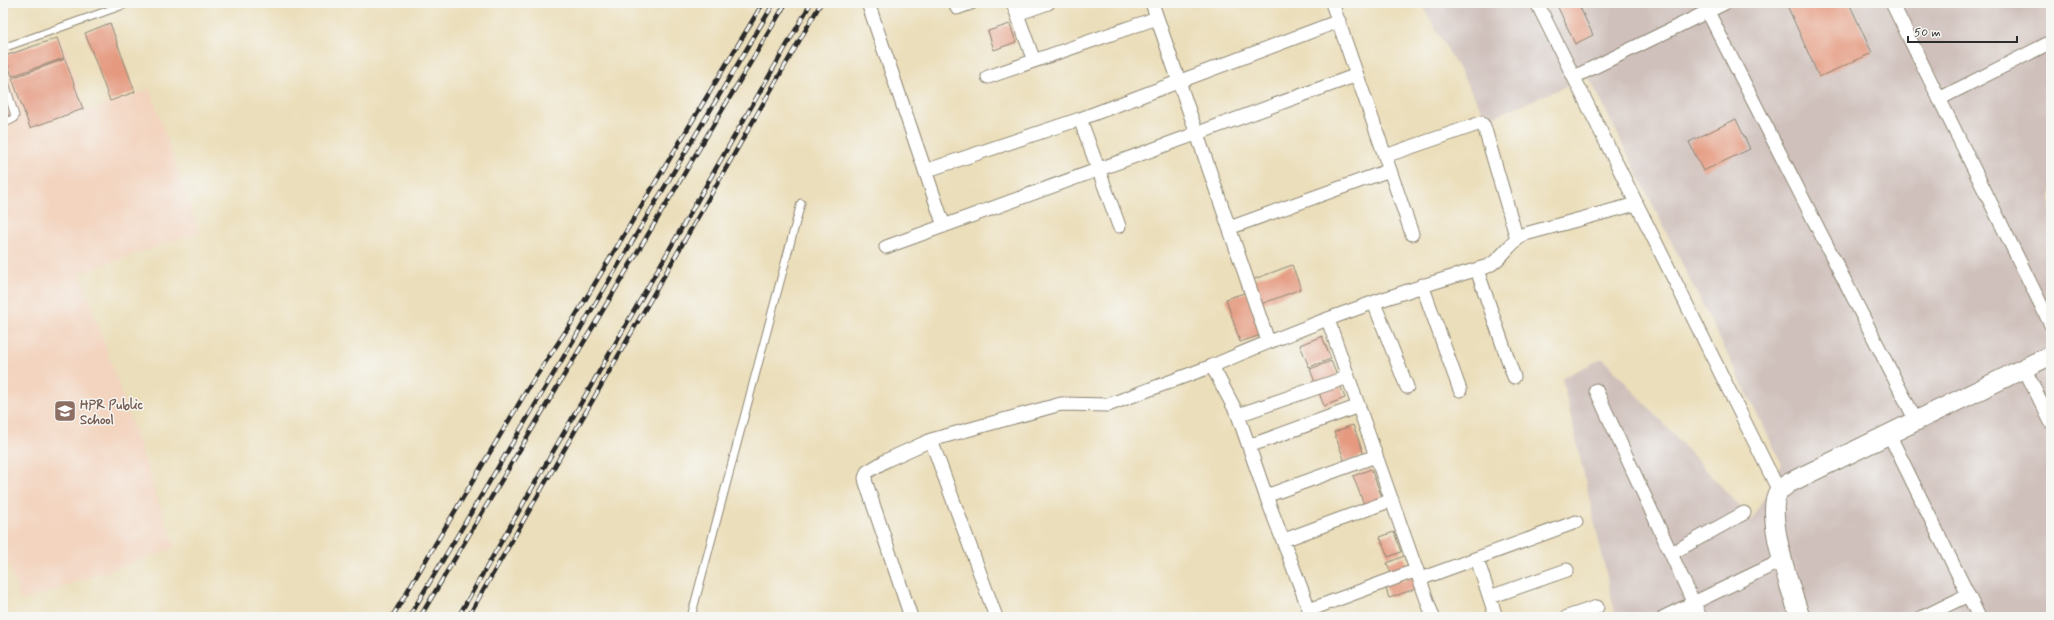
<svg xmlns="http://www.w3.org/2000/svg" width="2054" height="620" viewBox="0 0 2054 620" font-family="Mynerve,sans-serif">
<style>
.built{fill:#f3d4bf}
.industrial{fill:#cfc0bb}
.building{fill:#e5997f}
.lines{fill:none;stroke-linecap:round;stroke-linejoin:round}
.lane-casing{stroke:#8b8472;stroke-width:9}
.street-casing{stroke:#8b8472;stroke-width:15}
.secondary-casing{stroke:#8b8472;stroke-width:21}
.lane{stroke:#fff;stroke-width:7}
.street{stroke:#fff;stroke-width:13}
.secondary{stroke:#fff;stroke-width:19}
.rail-casing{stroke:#2b2b2b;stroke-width:4.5}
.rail{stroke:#f6f6f2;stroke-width:3;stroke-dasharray:9;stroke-linecap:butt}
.labels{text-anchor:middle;stroke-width:3;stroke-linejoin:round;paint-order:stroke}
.education-label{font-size:13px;font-weight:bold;fill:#785e54;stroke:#f6f6f2;text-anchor:start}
</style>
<rect width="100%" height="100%" fill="#f6f6f2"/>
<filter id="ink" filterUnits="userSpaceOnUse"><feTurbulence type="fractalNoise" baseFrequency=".025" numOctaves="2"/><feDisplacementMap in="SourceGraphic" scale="8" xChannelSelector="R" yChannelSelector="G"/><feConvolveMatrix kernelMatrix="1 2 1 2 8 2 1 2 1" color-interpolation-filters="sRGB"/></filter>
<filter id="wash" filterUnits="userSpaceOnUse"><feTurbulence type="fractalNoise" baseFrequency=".012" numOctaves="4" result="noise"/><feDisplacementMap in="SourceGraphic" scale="16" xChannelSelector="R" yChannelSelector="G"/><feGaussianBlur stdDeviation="0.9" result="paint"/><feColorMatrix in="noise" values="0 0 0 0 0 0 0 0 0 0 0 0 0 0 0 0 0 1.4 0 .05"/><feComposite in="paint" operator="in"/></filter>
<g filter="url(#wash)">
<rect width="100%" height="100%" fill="#ebdeba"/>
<path class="built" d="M61 36 87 111 150 89 199 232 80 273 175 548 21 601 3 549V55Z"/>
<path class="industrial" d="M1421 3H2051V617H1616L1562 378 1603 358 1752 520 1782 464 1589 77 1487 119Z"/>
<g id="blocks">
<path class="building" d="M1556 3H1578L1593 35 1575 44Z
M1786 3H1849L1872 53 1819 77Z
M110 23 135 92 110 101 85 33Z
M1010 24 1016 42 994 50 988 31Z
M57 38 64 58 12 76 5 56Z
M65 59 83 109 30 128 12 78Z
M3 101 9 117 3 119Z
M1736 119 1750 149 1703 171 1689 142Z
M1292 265 1301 289 1261 304 1252 280Z
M1247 292 1261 335 1240 342 1226 299Z
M1322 336 1331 359 1309 367 1300 345Z
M1331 361 1339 380 1317 388 1310 369Z
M1339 382 1345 398 1324 406 1318 390Z
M1353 425 1364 455 1345 462 1334 432Z
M1371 469 1383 500 1365 507 1353 476Z
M1394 532 1401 552 1388 557 1380 537Z
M1404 556 1410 572 1393 579 1387 563Z
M1413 576 1418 588 1389 598 1385 586Z"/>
</g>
</g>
<g filter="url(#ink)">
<use href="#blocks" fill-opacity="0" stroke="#8b8472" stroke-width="1"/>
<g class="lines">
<g class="lane-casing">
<path id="lane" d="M3 48 129 3
M3 76 15 116 13 119 3 124
M691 617 801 203"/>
</g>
<g class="street-casing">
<path id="street" d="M868 3 944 226
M1013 3 1034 61
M1152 3 1268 341
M1332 3 1412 234
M1537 3 1779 491
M1892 3 2051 325
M957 8 971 3
M1708 12 1916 421
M1017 14 1048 3
M988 77 1157 18
M1574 77 1725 3
M1939 99 2051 42
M1080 119 1119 226
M1385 156 1481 123 1484 126 1517 239
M925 171 1080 119 1339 21
M1229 228 1390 170
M886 247 1357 75
M1477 270 1514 377
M1422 285 1460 390
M1374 303 1407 387
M1328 320 1433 617
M1212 366C1301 327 1394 293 1488 266 1503 259 1510 241 1525 234L1636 204
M2024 368 2051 422
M1596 390 1700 617
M1238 415 1348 377
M1889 434 1979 617
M931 440 996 617
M1249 446 1359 406
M1266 496 1376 456
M1284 540 1392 500
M1672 553 1744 513
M1477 559 1496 617
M1420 579 1576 522
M1490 597 1567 570
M1309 610 1417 570
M911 617 866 483 865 478 867 472 887 460 931 440 1061 404 1108 405 1212 366 1238 415 1266 496 1312 617
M1567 617 1597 607
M1664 617 1783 560
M1923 617 1968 595"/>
</g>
<g class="secondary-casing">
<path id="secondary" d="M1800 617C1792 594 1763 511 1779 491 1782 488 1786 485 1789 483L2051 355"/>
</g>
<use href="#lane" class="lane"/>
<use href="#street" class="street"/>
<use href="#secondary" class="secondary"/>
<g class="rail-casing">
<path id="rail" d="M392 617 527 390 570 325 763 3
M409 617 774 3
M420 617 786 3
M458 617 811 3
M468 617 821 3"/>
</g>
<use href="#rail" class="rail"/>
</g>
</g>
<defs>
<g id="school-square" transform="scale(1.15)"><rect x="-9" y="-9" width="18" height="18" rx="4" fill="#8d6e63" stroke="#f6f6f2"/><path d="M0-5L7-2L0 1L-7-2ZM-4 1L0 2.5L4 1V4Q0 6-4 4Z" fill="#fff"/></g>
</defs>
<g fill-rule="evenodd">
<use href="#school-square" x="65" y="411"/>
</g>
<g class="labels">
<g class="education-label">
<text x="80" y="409">HPR Public<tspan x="80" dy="15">School</tspan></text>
</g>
</g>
<rect width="2054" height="620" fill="none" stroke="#f6f6f2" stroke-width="16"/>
<path d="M1908 36v6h109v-6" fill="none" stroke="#2b2b2b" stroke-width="2"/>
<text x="1914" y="36" font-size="12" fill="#2b2b2b" stroke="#f6f6f2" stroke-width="3" paint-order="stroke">50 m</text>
</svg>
